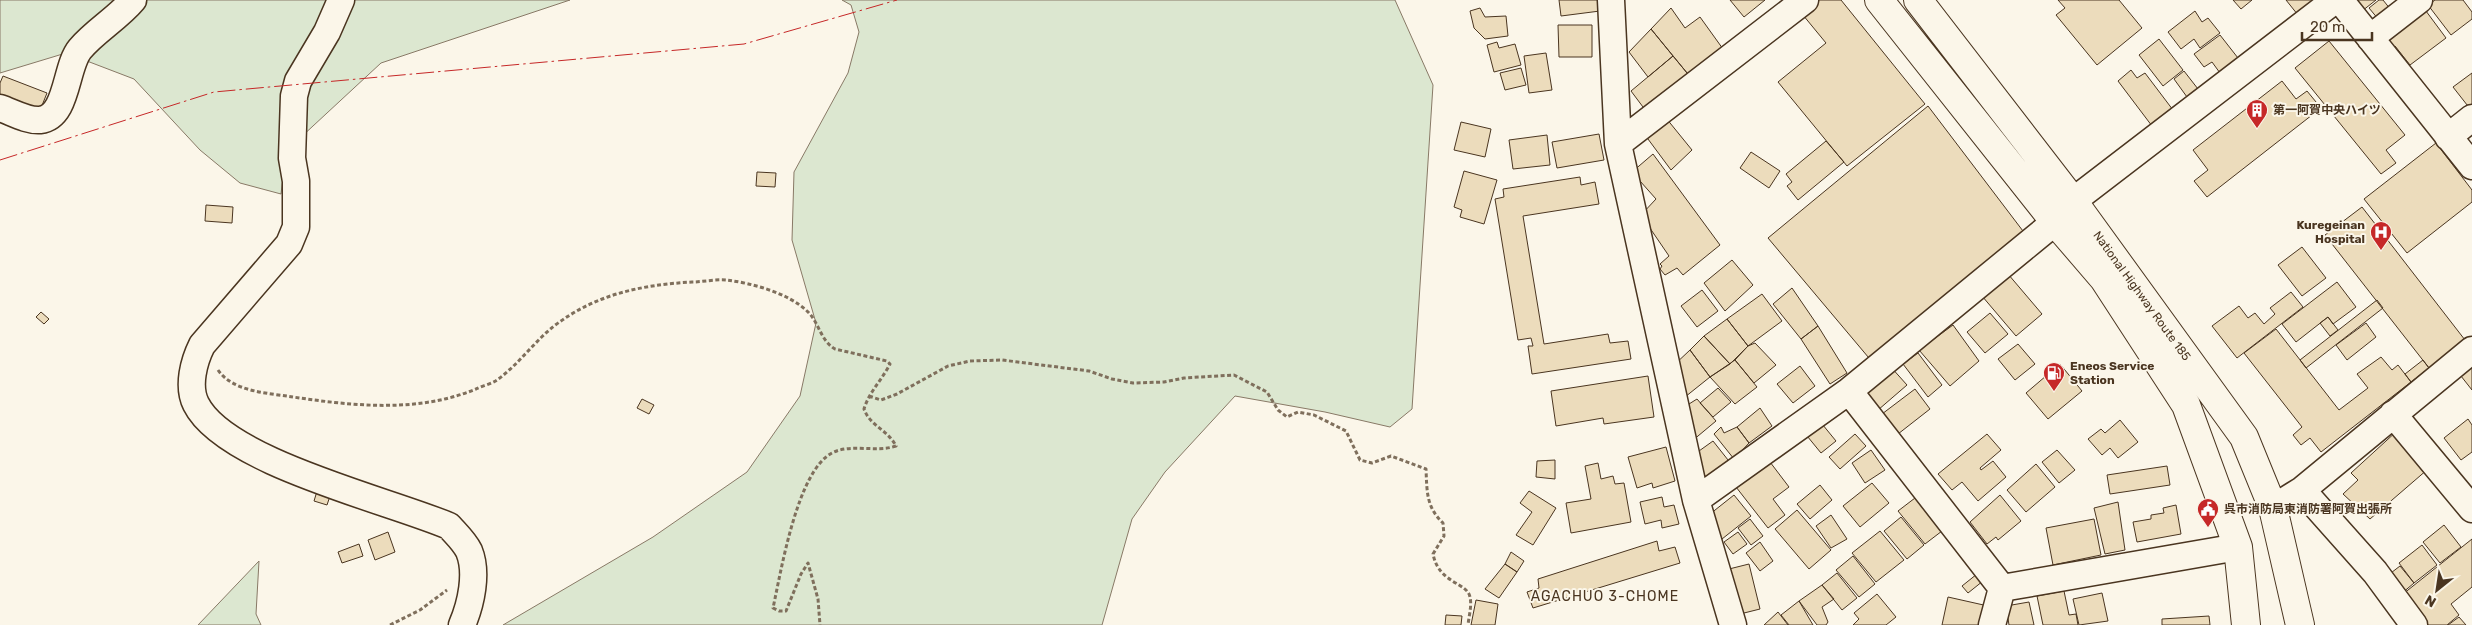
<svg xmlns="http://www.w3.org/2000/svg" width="2472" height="625" viewBox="0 0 2472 625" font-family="Rubik,'Noto Sans JP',sans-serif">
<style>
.green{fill:#dce7d0;stroke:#887966}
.building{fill:#ecdcbc;stroke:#4a3520}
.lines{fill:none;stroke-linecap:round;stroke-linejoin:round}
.minor-casing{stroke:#4a3520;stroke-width:29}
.highway-casing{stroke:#4a3520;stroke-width:30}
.path{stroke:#7f6f5c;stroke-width:3;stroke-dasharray:4 2.5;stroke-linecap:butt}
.minor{stroke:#fbf6e9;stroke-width:26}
.highway{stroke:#fbf6e9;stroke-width:28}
.power{stroke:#c62828;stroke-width:1;stroke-dasharray:18 4 2.5 4;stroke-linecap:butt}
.labels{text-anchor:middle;stroke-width:4;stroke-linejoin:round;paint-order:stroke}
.poi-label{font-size:12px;font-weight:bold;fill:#4a3520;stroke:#fbf6e9;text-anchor:start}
.street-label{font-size:12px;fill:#4a3520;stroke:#fbf6e9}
.neighbourhood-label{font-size:14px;letter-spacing:1px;fill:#4a3520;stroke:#fbf6e9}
</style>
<rect width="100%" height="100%" fill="#fbf6e9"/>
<path class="green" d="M0 0H570L381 63 286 151 281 194 240 183 200 150 134 79 66 53 0 73Z
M842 0H1395L1433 85 1412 409 1390 427 1325 412 1235 396 1165 472 1132 519 1102 625H503L653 537 747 472 800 396 816 323 792 240 794 172 848 73 859 32 851 5Z
M259 561 256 614 261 625H198Z"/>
<path class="building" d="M1559 0H1598L1600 11 1561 16Z
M1730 0H1765L1744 17Z
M1808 0H1841L1925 104 1847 166 1778 82 1826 43 1798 9Z
M2058 0H2119L2142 28 2097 65 2056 15 2065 8Z
M2233 0H2252L2241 9Z
M2286 0H2318L2298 15Z
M2353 0H2376L2362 11Z
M2379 0H2383L2391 10 2379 20 2369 8Z
M2435 0H2463L2472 12V19L2451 35 2428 5Z
M2423 7 2446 38 2410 65 2395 46 2390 51 2381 38Z
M1480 8 1485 17 1506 16 1508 36 1485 39 1474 28 1470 11Z
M1671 8 1685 28 1700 17 1723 49 1692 79 1651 29Z
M2195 11 2202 22 2208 18 2220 33 2200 48 2194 39 2181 49 2168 32Z
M1558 25H1592V57H1559Z
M1651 29 1673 56 1648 77 1629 52Z
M2220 35 2238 58 2220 73 2212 62 2204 67 2194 54Z
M2159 39 2183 70 2163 86 2139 55Z
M2329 41 2405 135 2386 150 2396 163 2381 174 2295 68Z
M1497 42 1499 48 1515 44 1521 65 1494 72 1487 45Z
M1546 53 1552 90 1529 93 1524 56Z
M1673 56 1692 79 1646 111 1631 91Z
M1521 68 1526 85 1505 90 1500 73Z
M2131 70 2137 78 2145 73 2173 110 2152 126 2118 81Z
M2184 71 2198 89 2187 97 2174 79Z
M2472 73V109L2471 110 2453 87Z
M3 76 47 93 39 113 0 97V83Z
M2282 81 2296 99 2307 91 2321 108 2207 197 2194 181 2208 170 2193 150Z
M1928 106 2026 235 1874 364 1768 238Z
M1666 118 1692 150 1671 170 1645 135Z
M1461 122 1491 129 1485 157 1454 150Z
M1599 134 1604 160 1557 168 1552 142Z
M1547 135 1550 165 1513 169 1509 140Z
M1826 141 1844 162 1798 200 1787 186 1792 182 1786 174Z
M2436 143 2472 190V202L2407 253 2364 199Z
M1751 152 1780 171 1769 188 1740 168Z
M1653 154 1720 245 1683 275 1677 268 1665 275 1660 269 1662 266 1660 264 1669 256 1641 215 1656 199 1632 172Z
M1464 171 1497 180 1484 224 1460 217 1462 210 1454 207Z
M757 172 776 173 775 187 756 186Z
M1580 177 1581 185 1595 182 1599 204 1523 216 1544 344 1608 334 1610 343 1628 341 1631 359 1532 374 1528 346H1533L1531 338 1518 340 1495 199 1504 197 1503 189Z
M206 205 233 207 232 223 205 221Z
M2362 207 2465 340 2429 368 2325 235Z
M2302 247 2326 278 2302 296 2278 265Z
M1732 260 1753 285 1725 311 1704 283Z
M2008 274 2042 314 2016 336 1982 296Z
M2337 282 2356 307 2333 324 2328 317 2296 342 2282 324Z
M1792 288 1818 326 1801 339 1773 304Z
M1702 290 1718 311 1697 327 1681 306Z
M2291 292 2303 307 2237 358 2212 326 2239 306 2248 318 2255 313 2264 324 2275 314 2270 308Z
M1762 294 1782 321 1748 346 1727 319Z
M2377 300 2383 308 2306 368 2300 360Z
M41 312 49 319 44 324 36 317Z
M1990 313 2008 334 1985 353 1967 332Z
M2328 317 2338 330 2330 336 2320 323Z
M1727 319 1748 346 1730 364 1704 336Z
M2366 323 2376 337 2347 360 2336 345Z
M1953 325 1979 361 1950 386 1919 350Z
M1818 326 1847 373 1830 384 1801 339Z
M2276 329 2339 410 2368 388 2357 374 2381 357 2392 370 2398 365 2411 382 2321 452 2310 438 2301 445 2293 435 2302 427 2244 353Z
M1704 336 1730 364 1710 377 1690 350Z
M1755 343 1776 365 1754 383 1735 360 1748 346Z
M2018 344 2035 364 2015 380 1998 359Z
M1690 350 1710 377 1680 401 1673 366Z
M1918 353 1942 385 1928 397 1903 364Z
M2472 358V390L2457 371Z
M1735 360 1757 387 1735 404 1710 377Z
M2423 360 2429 368 2411 382 2405 374Z
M2060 364 2082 391 2048 419 2026 393Z
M1800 366 1815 386 1793 403 1777 384Z
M1890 366 1907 385 1878 410 1862 391Z
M1648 376 1654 417 1604 424 1603 418 1556 426 1551 391Z
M1718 388 1731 402 1713 417 1700 403Z
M1915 389 1930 409 1898 434 1882 414Z
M642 399 654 405 649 414 637 408Z
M1697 399 1716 421 1692 441 1681 409Z
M1760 408 1772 426 1749 443 1737 427Z
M1818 419 1836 441 1821 453 1803 431Z
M2468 419 2472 425V452L2461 460 2444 438Z
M2120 420 2138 442 2118 458 2110 448 2102 455 2088 439 2101 429 2105 433Z
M1721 427 1724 433 1737 427 1749 443 1734 459 1714 434Z
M2398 430 2428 469 2370 519 2343 494 2358 480 2351 473Z
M1855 434 1866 446 1840 469 1829 457Z
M1987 434 2001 450 1980 468 1981 470 1993 461 2006 477 1978 501 1962 482 1952 490 1938 474Z
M1713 441 1732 465 1710 485 1692 456Z
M1666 447 1675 481 1653 488 1652 483 1637 488 1628 457Z
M1871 450 1885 470 1865 483 1852 463Z
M2057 450 2075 470 2059 483 2042 462Z
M1555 460V479L1536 477 1537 461Z
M1770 462 1789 487 1773 499 1785 515 1768 528 1736 487Z
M1598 463 1601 479 1613 476 1615 484 1624 483 1631 522 1571 533 1566 503 1591 499 1585 466Z
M2036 464 2055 487 2026 512 2007 490Z
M2167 466 2170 485 2110 494 2107 475Z
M1872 483 1889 503 1860 527 1843 506Z
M1820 485 1832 500 1810 519 1797 504Z
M318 488 331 493 327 505 314 501Z
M1529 491 1556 508 1533 545 1516 535 1532 512 1520 503Z
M1734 495 1751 516 1722 539 1705 518Z
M2000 495 2021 521 1998 540 1996 537 1987 544 1970 522Z
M1662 497 1664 507 1674 505 1679 524 1662 528 1661 520 1645 524 1640 502Z
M1915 498 1942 531 1925 544 1898 511Z
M2118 502 2125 550 2105 554 2094 508Z
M2176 505 2181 534 2137 542 2133 522 2151 519V515L2164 513 2163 508Z
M1797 510 1831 550 1809 569 1775 529Z
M1831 515 1847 539 1831 548 1816 526Z
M1901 517 1924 545 1907 559 1884 531Z
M1750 519 1763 536 1751 545 1738 528Z
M2094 519 2101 555 2053 565 2046 528Z
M2444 525 2461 547 2440 563 2423 542Z
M1880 531 1904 560 1876 582 1852 553Z
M388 532 395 552 375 560 368 540Z
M1738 532 1747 544 1733 554 1724 542Z
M2472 539V587L2451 604 2459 615 2447 625H2428L2403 594Z
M1657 541 1659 551 1675 547 1680 563 1533 608 1527 592 1539 588 1538 579Z
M1760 542 1773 561 1760 571 1746 553Z
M359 544 363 556 342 563 338 552Z
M2422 545 2437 565 2414 583 2399 563Z
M1511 552 1524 561 1517 572 1505 564Z
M1853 556 1875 584 1859 597 1836 570Z
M1505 564 1517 572 1499 598 1485 589Z
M1749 564 1760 609 1736 615 1725 570Z
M2400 566 2414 583 2401 594 2387 576Z
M1837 573 1857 598 1842 610 1822 585Z
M1977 574 1983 581 1968 593 1962 586Z
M1822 585 1834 599 1822 607 1828 622 1826 625H1817L1799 601Z
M2064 591 2069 615 2076 614 2078 625H2043L2037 596Z
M2102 593 2108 621 2079 625 2073 599Z
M1877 594 1896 617 1886 625H1853L1859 619 1854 613Z
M1948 597 1988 606 1983 625H1942Z
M1476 600 1498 604 1495 625H1471Z
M1799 601 1813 625H1789L1781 615Z
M2029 602 2034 625H2009L2006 606Z
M1778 612 1788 625H1764Z
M1446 615 1462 616 1461 625H1445Z
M2209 616 2210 625H2162V619Z
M2459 617 2466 625H2448Z"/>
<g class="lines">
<g class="minor-casing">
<path id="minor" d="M341 0 327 32 298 81 294 96 292 158 296 181V227L289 244 202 345C194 361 187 386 196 404 225 462 388 500 449 526 456 534 464 541 469 551 478 573 471 604 462 625
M1611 0 1618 144 1696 500 1733 625
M2340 0 2472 166
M2370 38 2419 0
M0 108C12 112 27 121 40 120 68 117 65 67 80 49 95 31 118 18 133 0
M2448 137 2472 118
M1618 144 1805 0
M2073 201 2335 0
M1849 391 2002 588
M2393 414 2472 509
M2302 490 2472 350
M1696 500 1849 391 2055 222
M2273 508 2302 490 2375 572 2414 625
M2002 588 2238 547
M1992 625 2002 588"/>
</g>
<g class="highway-casing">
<path id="highway" d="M1879 0 2055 222 2104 279 2186 405 2238 547 2246 625
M1918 0 2073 201 2244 437 2273 508 2300 625"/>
</g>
<path class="path" d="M218 370C233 392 268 393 293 397 354 406 418 413 476 389 482 386 491 384 497 380 518 365 534 342 554 326 596 294 641 285 692 282 703 282 715 279 726 280 752 283 788 293 807 311 819 322 820 340 835 349L887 361 890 364C882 380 869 392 864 409 870 426 888 430 896 446 876 453 851 443 832 453 797 471 781 572 773 608L779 611H786L801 574 808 563 818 599 820 625
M869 396 881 400 897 394 948 366 970 361 1002 360 1089 371 1112 379 1133 383 1164 382 1184 378 1234 375 1267 392 1278 410 1287 417 1298 412 1314 415 1346 431 1360 460 1372 463 1391 456 1426 469C1427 491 1426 507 1443 523L1444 536 1433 554C1439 584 1467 582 1470 597 1472 605 1469 616 1468 625
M390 625 420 610 447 590"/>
<use href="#minor" class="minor"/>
<use href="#highway" class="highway"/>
<path class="power" d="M0 160 214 92 744 44 897 0"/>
</g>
<defs>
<g id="building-pin" transform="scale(1.125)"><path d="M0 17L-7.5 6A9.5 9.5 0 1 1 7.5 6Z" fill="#c62828" stroke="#fbf6e9"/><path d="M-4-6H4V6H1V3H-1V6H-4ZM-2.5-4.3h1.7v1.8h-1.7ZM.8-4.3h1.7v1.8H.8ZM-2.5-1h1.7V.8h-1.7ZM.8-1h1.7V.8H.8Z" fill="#fff"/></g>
<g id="hospital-pin" transform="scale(1.125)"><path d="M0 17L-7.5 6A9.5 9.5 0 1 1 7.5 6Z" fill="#c62828" stroke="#fbf6e9"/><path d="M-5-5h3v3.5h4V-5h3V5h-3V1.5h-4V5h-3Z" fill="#fff"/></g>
<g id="fuel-pin" transform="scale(1.125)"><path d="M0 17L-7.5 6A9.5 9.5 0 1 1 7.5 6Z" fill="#c62828" stroke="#fbf6e9"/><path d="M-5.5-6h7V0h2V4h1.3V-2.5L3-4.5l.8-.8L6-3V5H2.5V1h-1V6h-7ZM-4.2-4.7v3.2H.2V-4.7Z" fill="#fff"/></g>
<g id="civic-pin" transform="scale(1.125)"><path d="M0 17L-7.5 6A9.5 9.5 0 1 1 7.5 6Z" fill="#c62828" stroke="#fbf6e9"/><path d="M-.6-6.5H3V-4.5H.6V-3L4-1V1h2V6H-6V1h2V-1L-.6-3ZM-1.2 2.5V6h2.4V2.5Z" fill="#fff"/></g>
</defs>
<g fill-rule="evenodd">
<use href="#building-pin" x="2257" y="110"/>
<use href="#hospital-pin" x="2381" y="232"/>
<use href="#fuel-pin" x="2054" y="373"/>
<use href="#civic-pin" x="2208" y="509"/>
</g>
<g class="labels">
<g class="poi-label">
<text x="2273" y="114">第一阿賀中央ハイツ</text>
<text x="2365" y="229" text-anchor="end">Kuregeinan<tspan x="2365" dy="14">Hospital</tspan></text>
<text x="2070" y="370">Eneos Service<tspan x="2070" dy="14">Station</tspan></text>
<text x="2224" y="513">呉市消防局東消防署阿賀出張所</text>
</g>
<g class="street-label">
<text transform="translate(2142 296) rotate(54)" y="4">National Highway Route 185</text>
</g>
<g class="neighbourhood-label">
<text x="1605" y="601">AGACHUO 3-CHOME</text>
</g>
</g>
<g transform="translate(2437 590) rotate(210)" stroke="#fbf6e9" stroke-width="4" paint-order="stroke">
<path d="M0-4L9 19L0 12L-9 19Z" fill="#4a3520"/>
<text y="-8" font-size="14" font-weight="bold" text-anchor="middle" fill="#4a3520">N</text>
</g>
<path d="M2302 32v8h70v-8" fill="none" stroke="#4a3520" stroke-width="2.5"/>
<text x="2310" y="32" font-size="15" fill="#4a3520" stroke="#fbf6e9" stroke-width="4" paint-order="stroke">20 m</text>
</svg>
